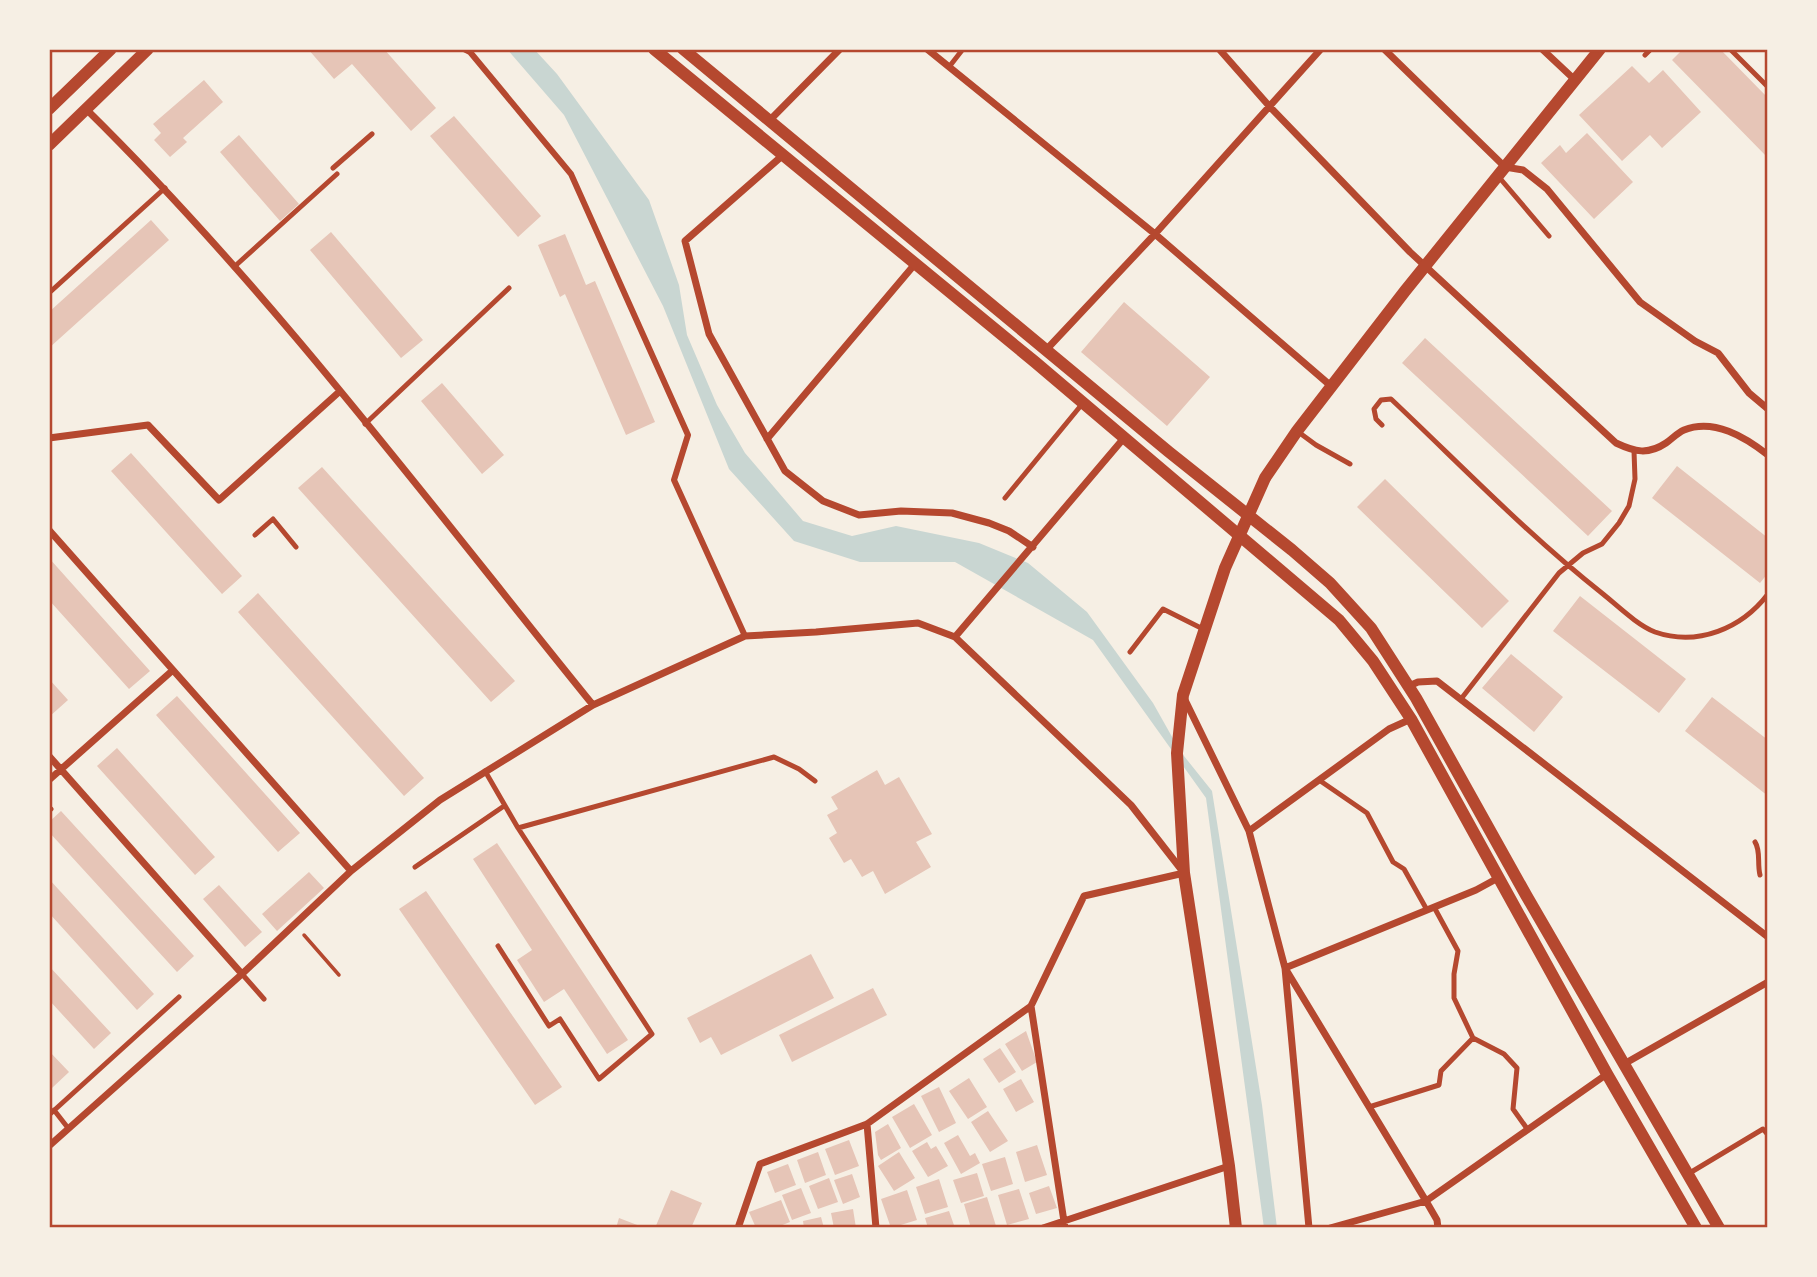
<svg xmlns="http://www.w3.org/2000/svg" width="1817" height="1277" viewBox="0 0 1817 1277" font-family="Bitter,serif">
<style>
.water{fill:#c9d6d2}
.building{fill:#e6c5b7}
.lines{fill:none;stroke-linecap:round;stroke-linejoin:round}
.path{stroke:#b5482f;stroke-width:3.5}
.service{stroke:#b5482f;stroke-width:5}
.pedestrian{stroke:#b5482f;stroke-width:6}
.minor{stroke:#b5482f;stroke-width:7}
.tertiary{stroke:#b5482f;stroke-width:12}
.neatline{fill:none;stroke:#b5482f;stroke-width:2.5}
</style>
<rect width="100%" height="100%" fill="#f6efe4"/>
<path class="water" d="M507 49H534L557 74 649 200 679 285 687 335 717 405 745 453 803 521 852 536 896 526 979 543 1028 563 1087 612 1153 703 1180 751 1212 791 1262 1105 1277 1228H1264L1206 798 1093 640 955 562H860L794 541 729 469 663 306 564 115Z"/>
<path class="building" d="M308 49H384L436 108 411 131 352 64 334 79Z
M1683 49H1720L1768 98V158L1672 60Z
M1632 66 1649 83 1663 70 1701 112 1662 148 1650 135 1622 161 1579 115Z
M204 80 223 102 183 138 187 142 170 157 154 140 161 133 153 124Z
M454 116 541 216 518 237 430 136Z
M1587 133 1633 182 1594 219 1541 163 1560 145 1566 153Z
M239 135 299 204 280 221 220 152Z
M151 220 169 240 49 348V312Z
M331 232 423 340 401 358 310 250Z
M565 234 586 285 595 281 655 422 626 435 565 294 560 297 538 245Z
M1124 302 1210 377 1167 426 1081 352Z
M1425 338 1612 511 1588 536 1402 363Z
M442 383 504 455 482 474 421 401Z
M131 453 242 576 222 594 111 471Z
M1677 466 1768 538V573L1760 583 1652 498Z
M322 467 515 681 491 702 298 488Z
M1385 479 1509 601 1482 628 1357 507Z
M49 558 150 671 129 689 49 600Z
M258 593 424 778 404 796 238 612Z
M1580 596 1686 679 1659 713 1553 631Z
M1511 654 1563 697 1534 732 1482 688Z
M49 679 68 700 49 717Z
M177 696 300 833 278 852 156 715Z
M1712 697 1768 740V796L1685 731Z
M117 748 215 857 195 875 97 766Z
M877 770 885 785 899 777 932 834 916 842 931 867 885 894 873 871 862 877 851 859 844 863 829 838 837 833 827 815 838 809 831 797Z
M61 811 194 956 177 972 49 832V822Z
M497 843 628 1040 607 1054 564 989 544 1002 517 960 532 950 473 859Z
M309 872 324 888 277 931 262 914Z
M49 879 154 994 137 1010 49 913Z
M219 885 262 932 245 947 203 899Z
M426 891 562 1087 535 1105 399 909Z
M811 954 834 998 721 1055 711 1037 700 1043 687 1018Z
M49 966 111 1033 94 1049 49 1000Z
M873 988 887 1015 792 1062 779 1035Z
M1026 1031 1037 1062 1022 1071 1005 1044Z
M1000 1048 1016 1072 999 1083 983 1059Z
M49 1051 69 1072 52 1088 49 1086Z
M969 1078 987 1107 968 1119 949 1091Z
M1021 1079 1034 1102 1016 1112 1003 1089Z
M939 1087 956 1123 939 1132 921 1096Z
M914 1104 932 1135 910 1148 892 1117Z
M988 1111 1008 1141 990 1152 971 1122Z
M888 1124 901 1148 881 1160 878 1155 875 1132Z
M958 1135 970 1156 975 1153 980 1163 961 1174 944 1143Z
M849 1140 859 1166 835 1175 825 1149Z
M927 1142 931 1149 936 1146 948 1166 928 1177 912 1151Z
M1037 1145 1047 1175 1025 1182 1016 1152Z
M818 1152 826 1175 805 1183 797 1160Z
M899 1152 915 1178 894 1191 878 1166Z
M1005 1157 1013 1184 991 1191 982 1164Z
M788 1164 796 1185 775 1193 767 1172Z
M977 1173 984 1196 961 1203 953 1180Z
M852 1174 860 1197 843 1204 834 1180Z
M829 1178 838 1202 818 1209 809 1186Z
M939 1179 948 1207 925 1214 916 1187Z
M1049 1186 1057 1208 1036 1214 1029 1193Z
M801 1188 811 1213 792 1220 782 1195Z
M1019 1189 1029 1219 1007 1225 998 1195Z
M671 1190 702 1203 691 1228H655Z
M907 1190 917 1220 891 1228 881 1199Z
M987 1197 996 1226 971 1228 964 1204Z
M781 1200 790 1222 775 1228H756L749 1212Z
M853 1209 856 1228H834L831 1213Z
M949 1211 955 1228H928L925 1218Z
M821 1217 824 1228H804L803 1221Z
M619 1218 645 1228H616Z"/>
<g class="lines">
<path class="path" d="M304 935 339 975"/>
<path class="service" d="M1730 49 1768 87
M1645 55 1651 49
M949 67 963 49
M333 168 372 134
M1498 176 1549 236
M234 267 337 174
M49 293 165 188
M365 424 509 288
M1382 425 1376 419 1374 409 1381 400 1391 399C1461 465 1528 535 1603 594 1618 606 1637 625 1655 632 1698 647 1742 628 1768 594
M1297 431 1316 445 1350 464
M1005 498 1083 403
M255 535 273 519 296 547
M1130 652 1163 609 1203 629
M1461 699 1559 573 1583 553 1602 544 1619 523 1629 506 1635 479 1634 451
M485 771 518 828 774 757 799 769 815 781
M1319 780 1367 813 1393 862 1404 869 1427 910
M49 811 51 809
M1755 842C1761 851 1757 864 1760 875
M415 867 504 806
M1434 907 1458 951 1454 974V998L1473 1038
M498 946 549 1026 560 1019 599 1079 652 1034 518 828
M242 974 264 999
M1369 1107 1439 1085 1441 1071 1473 1038 1504 1054 1517 1068 1513 1109 1528 1130
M54 1110 68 1128
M49 1115 179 997
M1688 1174 1763 1129 1768 1135"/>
<path class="pedestrian" d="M464 49 470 52 571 174 688 435 674 480 745 636"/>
<path class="minor" d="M927 49 1155 234 1331 386
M1219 49 1270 107 1410 252 1616 443C1635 452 1648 455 1666 443 1672 439 1677 433 1684 430 1714 418 1745 437 1768 455
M1384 49 1505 167 1523 170 1547 189 1640 302 1695 341 1718 353 1749 393 1768 409
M1542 49 1575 80
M86 109C271 291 430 504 593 705
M769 121 840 49
M782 156 685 241 709 334 785 471 823 501 859 515 901 511 952 513 989 523 1009 531 1033 547
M1046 350 1155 234 1321 49
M49 438 148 425 219 500 339 392
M767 439 915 264
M49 530 351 871
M955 637 1124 438
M1409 686 1418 682 1437 681 1768 937
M1185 700 1249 831 1285 968 1309 1228
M49 756 242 974
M49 780 173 670
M1249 831 1389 729 1411 719
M1031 1006 1065 1228
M1624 1064 1768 982
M867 1124 876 1228
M49 1146 242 974 351 871 440 800 593 705 745 636 816 632 918 623 955 637 1131 805 1184 873 1084 896 1031 1006 867 1124 760 1164 738 1228
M1043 1228 1229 1166
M1330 1228 1426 1201 1607 1074
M1438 1228 1437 1220 1426 1201 1285 968 1476 890 1498 878"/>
<path class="tertiary" d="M654 49 1035 362 1339 620 1373 661 1411 719 1607 1074 1696 1228
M683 49 1169 452 1292 550 1330 583 1371 628 1416 698 1526 895 1719 1228
M49 109 111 49
M49 145 148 49
M1236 1228 1229 1166 1184 873 1177 753 1183 695 1225 568 1265 478 1297 431 1405 291 1600 49"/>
</g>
<rect width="1817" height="1277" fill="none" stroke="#f6efe4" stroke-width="102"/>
<rect x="51" y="51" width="1715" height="1175" class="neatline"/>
</svg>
